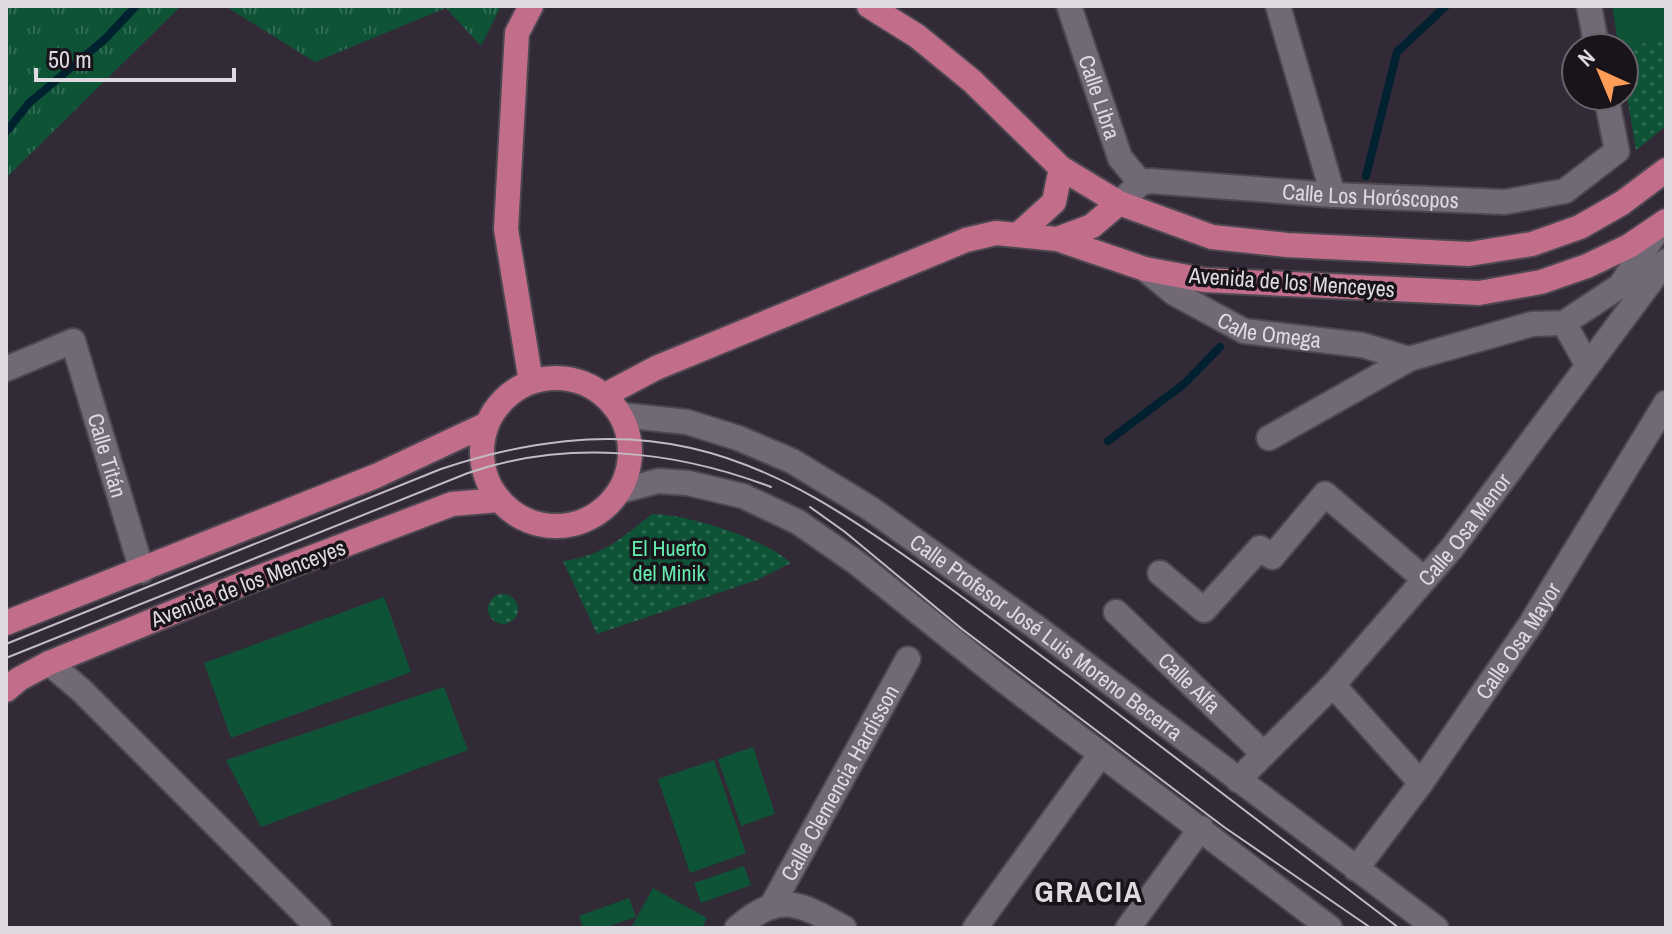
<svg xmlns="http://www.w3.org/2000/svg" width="1672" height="934" viewBox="0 0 1672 934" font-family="'Archivo Narrow',sans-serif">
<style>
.grass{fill:url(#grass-tufts)}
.park{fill:url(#park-dots)}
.pitch{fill:#0f5337}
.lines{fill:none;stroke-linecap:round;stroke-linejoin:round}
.stream{stroke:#002130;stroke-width:8}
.minor-casing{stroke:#4d4750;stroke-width:28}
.major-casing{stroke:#4d4750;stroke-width:28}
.minor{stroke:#726976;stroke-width:24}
.major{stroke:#c26e8b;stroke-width:24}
.tram{stroke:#c1bbc4;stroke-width:2}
.labels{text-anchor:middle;stroke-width:7;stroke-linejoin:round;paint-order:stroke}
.street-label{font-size:22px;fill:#dfdae2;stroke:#18141a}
.park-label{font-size:22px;fill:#64ecad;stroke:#18141a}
.district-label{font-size:30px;font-weight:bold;letter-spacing:2px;fill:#dfdae2;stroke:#18141a}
</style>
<defs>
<pattern id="grass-tufts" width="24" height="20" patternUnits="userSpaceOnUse" patternTransform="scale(2)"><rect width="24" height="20" fill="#0f5337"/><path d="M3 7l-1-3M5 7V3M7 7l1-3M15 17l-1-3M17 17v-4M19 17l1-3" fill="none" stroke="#326b54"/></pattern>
<pattern id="park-dots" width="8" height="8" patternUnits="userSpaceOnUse" patternTransform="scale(2)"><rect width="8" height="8" fill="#0f5337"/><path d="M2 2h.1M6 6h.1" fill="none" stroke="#326b54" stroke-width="1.8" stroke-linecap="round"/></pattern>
</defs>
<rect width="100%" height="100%" fill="#322a36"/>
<path class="grass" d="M6 6H181L6 178Z
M225 6H501L481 46 446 8 315 62Z"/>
<path class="park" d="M1666 35V126L1636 150 1624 78V50Z
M652 514C687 514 766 539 791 563L757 580 597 634 563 561C603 556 622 538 652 514Z
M488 609a15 15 0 1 1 30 0a15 15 0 1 1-30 0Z"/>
<path class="pitch" d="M1612 6H1666V35L1624 50 1619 48Z
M384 597 411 672 231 738 204 663Z
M444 687 468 750 261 827 226 760Z
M753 747 775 814 741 826 718 759Z
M714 760 746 853 690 873 658 779Z
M744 866 751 885 701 903 694 883Z
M653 888 707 918 702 928H631Z
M629 898 636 917 604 928H583L579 916Z"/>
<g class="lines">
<path class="stream" d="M6 132 29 103 105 39 136 6
M1366 176 1397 52 1446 6
M1108 441 1184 384 1220 347"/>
<g class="minor-casing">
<g id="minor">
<path id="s1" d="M1069 6 1120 158 1141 183"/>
<path d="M1278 6 1333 195"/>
<path d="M1589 6 1597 48"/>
<path id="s2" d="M1119 203 1141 183 1150 181 1333 195 1505 202 1565 191 1617 151 1606 96"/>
<path id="s3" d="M1145 269 1174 293 1244 331 1362 345 1409 359"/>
<path d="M1564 323 1587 364"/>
<path id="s4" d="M6 369 73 341 142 571"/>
<path id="s5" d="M621 415 687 422 738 438 792 461 871 509 1040 630 1436 928"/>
<path d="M1269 438 1409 359 1532 324 1564 323 1620 286 1661 225"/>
<path d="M620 491 658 481 688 483 743 496 798 522 857 563 1002 679 1330 928"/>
<path d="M1160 573 1204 610 1260 548 1272 557 1325 494 1416 572"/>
<path id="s6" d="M1116 612 1264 754"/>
<path d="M49 663 81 690 319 928"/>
<path d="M1333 685 1421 783"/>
<path id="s7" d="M1238 780 1333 685 1452 548 1666 261"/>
<path id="s8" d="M1356 869 1421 783 1530 625 1666 403"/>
<path id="s9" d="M771 907 908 659"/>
<path d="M737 928C780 891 800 903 844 928"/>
<path d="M975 928 1101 754"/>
<path d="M1128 928 1201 828"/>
</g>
</g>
<g class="major-casing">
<path id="major" d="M531 6 517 33 506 229 531 382
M869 6 917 36 972 81 1061 168 1119 203 1212 237 1287 245 1469 254 1532 244 1580 227 1622 203 1666 170
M1020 233 1054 202 1061 168
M1057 239 1092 226 1119 203
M482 452a74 74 0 1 1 148 0a74 74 0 1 1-148 0Z
M605 395 656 368 966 240 996 233 1057 239 1145 269 1204 280 1479 293 1541 282 1587 266 1629 246 1666 221
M6 623 376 476 487 424
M6 690 19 679 49 663 242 584 452 504 499 500"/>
</g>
<use href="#minor" class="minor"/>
<use href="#major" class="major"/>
<path class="tram" d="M810 507 845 532 962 629 1224 827 1371 928
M6 644 441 469C523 442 607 429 691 448 779 468 853 519 925 570 975 606 1023 642 1071 678 1180 762 1290 844 1399 928
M6 658 468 473C567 439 674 450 771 487"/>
</g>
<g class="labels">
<g class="street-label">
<text dy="8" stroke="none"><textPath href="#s1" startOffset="96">Calle Libra</textPath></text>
<text dy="8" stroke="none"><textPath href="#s2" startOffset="260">Calle Los Horóscopos</textPath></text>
<text transform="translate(1292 282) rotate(4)" y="8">Avenida de los Menceyes</text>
<text dy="8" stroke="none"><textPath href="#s3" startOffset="142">Calle Omega</textPath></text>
<text dy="8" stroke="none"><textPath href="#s4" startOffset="192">Calle Titán</textPath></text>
<text dy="8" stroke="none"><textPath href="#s7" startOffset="338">Calle Osa Menor</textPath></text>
<text transform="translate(248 583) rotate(-21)" y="8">Avenida de los Menceyes</text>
<text dy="8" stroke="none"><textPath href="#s5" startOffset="488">Calle Profesor José Luis Moreno Becerra</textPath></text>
<text dy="8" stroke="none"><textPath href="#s8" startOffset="280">Calle Osa Mayor</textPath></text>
<text dy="8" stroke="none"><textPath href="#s6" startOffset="102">Calle Alfa</textPath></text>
<text dy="8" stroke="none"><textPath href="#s9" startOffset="142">Calle Clemencia Hardisson</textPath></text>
</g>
<g class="park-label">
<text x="669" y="556">El Huerto<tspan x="669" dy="25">del Minik</tspan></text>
</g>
<g class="district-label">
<text x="1089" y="902">GRACIA</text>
</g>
</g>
<rect width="1672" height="934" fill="none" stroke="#dfdae2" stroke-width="16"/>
<g transform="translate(1600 72) rotate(316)"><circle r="38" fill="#18141a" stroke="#68636a" stroke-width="2"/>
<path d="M0-6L14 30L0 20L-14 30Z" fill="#fd9c56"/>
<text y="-12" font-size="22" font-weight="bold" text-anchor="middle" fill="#dfdae2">N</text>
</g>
<path d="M36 68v12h198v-12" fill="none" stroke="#dfdae2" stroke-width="4"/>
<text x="48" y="68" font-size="24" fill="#dfdae2" stroke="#18141a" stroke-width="6" paint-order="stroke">50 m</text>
</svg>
